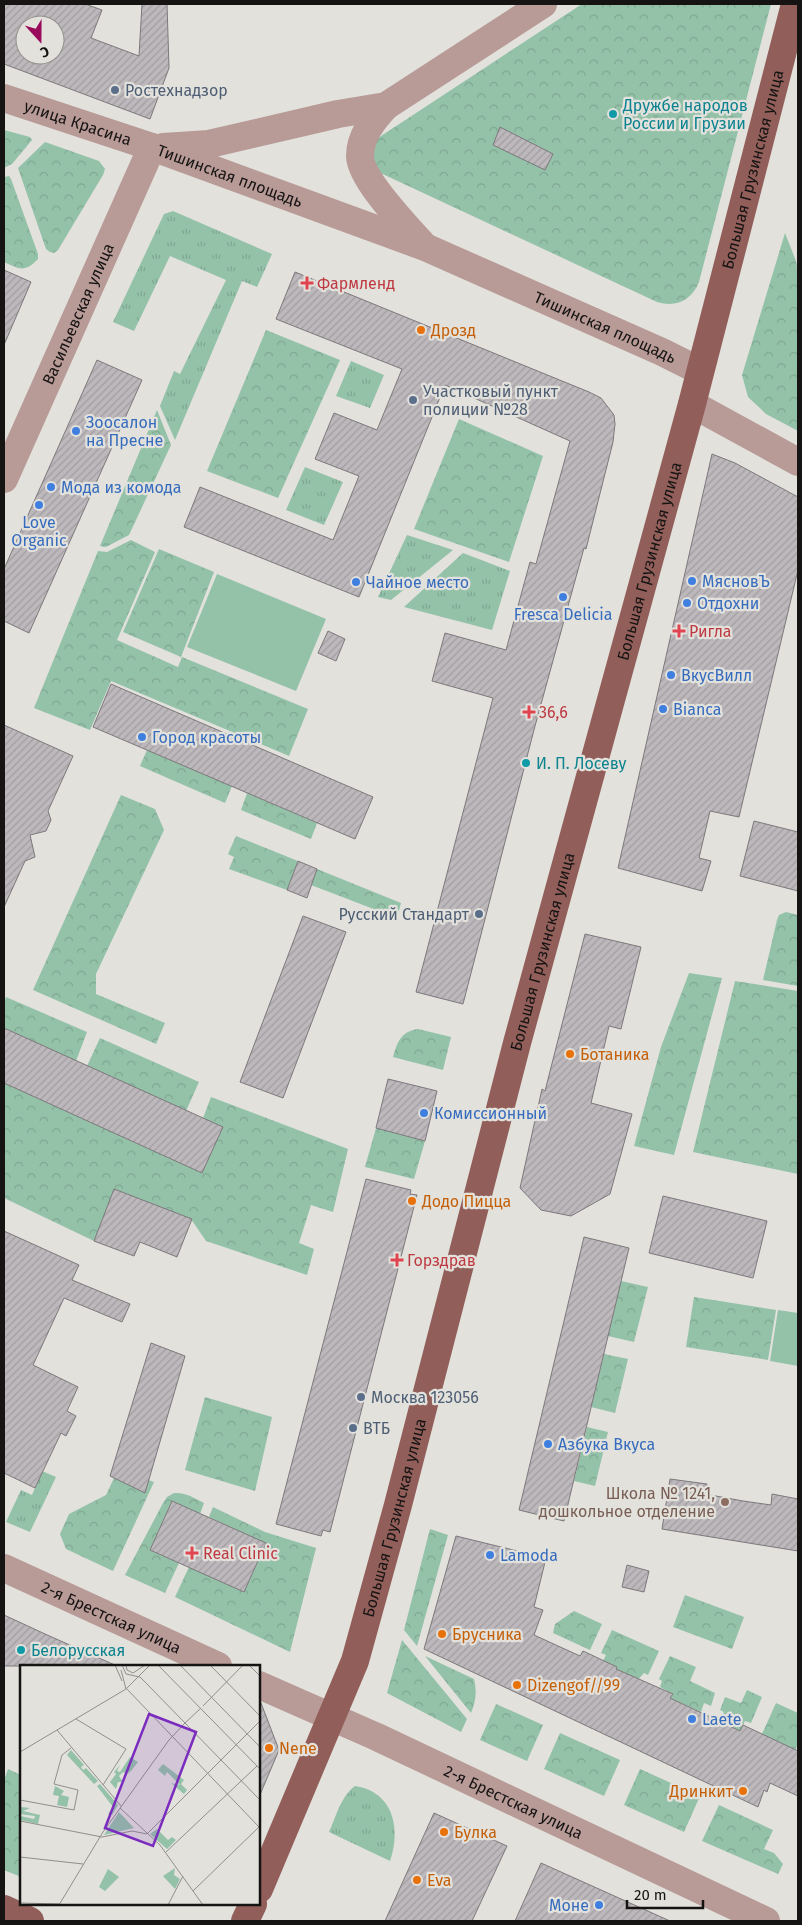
<svg xmlns="http://www.w3.org/2000/svg" width="802" height="1925" viewBox="0 0 802 1925" font-family="'Fira Sans',sans-serif">
<style>
.grass{fill:url(#grass-tufts)}
.forest{fill:url(#forest-crowns)}
.pitch{fill:#94c2a9}
.building{fill:url(#building-hatch);stroke:#7c787b;fill-rule:evenodd}
.lines{fill:none;stroke-linecap:round;stroke-linejoin:round}
.minor{stroke:#b89a97;stroke-width:28}
.major{stroke:#925e59;stroke-width:28}
.service-dot{fill:#5c6f8a;stroke:#e2e1dc;stroke-width:2}
.culture-dot{fill:#0f9aa8;stroke:#e2e1dc;stroke-width:2}
.health-dot{fill:#e0444e;stroke:#e2e1dc;stroke-width:2}
.food-dot{fill:#e8710a;stroke:#e2e1dc;stroke-width:2}
.shop-dot{fill:#3f7fe0;stroke:#e2e1dc;stroke-width:2}
.education-dot{fill:#8d6e63;stroke:#e2e1dc;stroke-width:2}
.labels{text-anchor:middle;stroke-width:4.5;stroke-linejoin:round;paint-order:stroke}
.service-label{font-size:16px;fill:#4e5e75;stroke:#e2e1dc;text-anchor:start}
.culture-label{font-size:16px;fill:#0d838f;stroke:#e2e1dc;text-anchor:start}
.street-label{font-size:16px;fill:#151413;stroke:#e2e1dc}
.health-label{font-size:16px;fill:#be3a42;stroke:#e2e1dc;text-anchor:start}
.food-label{font-size:16px;fill:#c56008;stroke:#e2e1dc;text-anchor:start}
.shop-label{font-size:16px;fill:#366cbe;stroke:#e2e1dc;text-anchor:start}
.education-label{font-size:16px;fill:#785e54;stroke:#e2e1dc;text-anchor:end}
.inset-road{fill:none;stroke:#908f8c;stroke-width:1}
.view{fill:#7b2cbf;fill-opacity:0.15;stroke:#7b2cbf;stroke-width:2.5}
.inset-edge{fill:none;stroke:#151413;stroke-width:2.5}
</style>
<defs>
<pattern id="grass-tufts" width="24" height="20" patternUnits="userSpaceOnUse" patternTransform="scale(1.25)"><rect width="24" height="20" fill="#94c2a9"/><path d="M3 7l-1-3M5 7V3M7 7l1-3M15 17l-1-3M17 17v-4M19 17l1-3" fill="none" stroke="#7fa691"/></pattern>
<pattern id="forest-crowns" width="20" height="18" patternUnits="userSpaceOnUse" patternTransform="scale(1.25)"><rect width="20" height="18" fill="#94c2a9"/><path d="M2 6a3 3 0 1 1 6 0M12 15a3 3 0 1 1 6 0" fill="none" stroke="#7fa691"/></pattern>
<pattern id="building-hatch" width="6" height="6" patternUnits="userSpaceOnUse" patternTransform="scale(1.25)"><rect width="6" height="6" fill="#bdb8bc"/><path d="M-1 1l2-2M0 6l6-6M5 7l2-2" fill="none" stroke="#a29da1"/></pattern>
</defs>
<rect width="100%" height="100%" fill="#e2e1dc"/>
<path class="grass" d="M173 211 272 254 257 287 242 281 175 440 160 406 174 371 180 374 226 280 170 256 134 331 113 322 164 214Z
M351 361 384 375 370 408 336 396Z
M305 467 343 482 324 525 286 510Z
M407 535 453 550 391 600 378 597Z
M463 553 510 571 492 630 404 607Z
M42 1471 56 1477 30 1532 6 1522 21 1490 32 1495Z
M355 1786C394 1792 401 1829 390 1861L329 1832C336 1817 341 1796 355 1786Z"/>
<path class="forest" d="M582 4H771L699 282C692 300 676 308 657 302L374 170V142L381 136Z
M4 130 30 137 32 140 12 164 4 168Z
M45 142 99 161 105 169 103 175 58 250 54 253 50 252 46 249 18 168Z
M9 176 11 179 38 254V259C25 273 19 269 4 262V177Z
M785 233 796 261 798 274V431L766 414 748 397 742 375Z
M266 330 340 360 278 498 207 471Z
M157 410 171 445 129 535 106 547 100 546Z
M459 419 543 456 509 562 414 529Z
M131 540 155 552 117 640 178 667 182 657 308 709 289 756 111 681 90 730 34 708 98 551 107 552Z
M159 549 214 572 181 657 123 632Z
M147 750 232 786 225 803 140 766Z
M247 793 317 823 311 839 241 810Z
M121 795 155 809 164 830 96 974V994L165 1023 156 1044 33 990Z
M236 836 298 861 287 890 229 869 234 857 228 854Z
M317 869 401 903 397 918 311 885Z
M786 912 798 915V986L763 980 777 920 779 915Z
M689 973 722 978 674 1155 634 1146 661 1047Z
M735 981 798 991V1174L693 1152Z
M6 997 87 1032 76 1061 4 1028V1003Z
M418 1029 451 1037 443 1070 393 1057C397 1043 401 1031 418 1029Z
M100 1038 199 1082 186 1111 87 1066Z
M4 1083 202 1173 203 1118 211 1097 348 1149 333 1212 311 1205 299 1243 314 1249 307 1275 206 1241 191 1219 114 1189 94 1241 4 1198Z
M376 1128 425 1141 414 1179 365 1167Z
M621 1281 648 1287 634 1342 608 1336Z
M694 1297 776 1310 768 1360 686 1347Z
M604 1354 628 1359 615 1413 591 1407Z
M205 1397 272 1417 255 1491 185 1470Z
M587 1427 608 1432 595 1486 574 1481Z
M114 1478 144 1492 148 1480 154 1482 113 1571 66 1549 60 1534 69 1514 106 1495Z
M174 1493C186 1492 194 1498 204 1503L200 1514 172 1501 150 1550 179 1563 165 1593 125 1575 163 1503 167 1497Z
M213 1507 265 1532 316 1548 290 1652 175 1597 189 1567 244 1592 266 1544 209 1517Z
M430 1529 448 1535 417 1646 404 1630Z
M685 1595 744 1617 732 1649 673 1627Z
M574 1611 602 1624 590 1650 553 1633 555 1624Z
M612 1630 659 1651 648 1675 644 1673 636 1682 615 1672 617 1667 603 1661 606 1655 601 1653Z
M402 1640 467 1719 461 1732 387 1693Z
M425 1656 474 1679C477 1692 476 1701 471 1713Z
M670 1656 696 1667 690 1681 715 1693 711 1706 704 1703 701 1712 670 1698 673 1694 660 1687 662 1681 659 1679Z
M747 1690 762 1697 751 1723 745 1721 740 1731 720 1721 724 1712 720 1710 725 1697 741 1703Z
M776 1703 798 1713V1744L793 1755 762 1734Z
M496 1704 543 1725 527 1761 480 1740Z
M560 1733 620 1760 604 1796 544 1769Z
M8 1769 21 1775V1877L4 1870V1780Z
M640 1769 700 1796 684 1832 624 1805Z
M719 1805 773 1830 764 1849 774 1853 783 1864 778 1874 702 1841Z"/>
<path class="pitch" d="M217 574 326 619 296 691 187 647Z
M778 1310 798 1313V1366L770 1361Z"/>
<path class="building" d="M4 4H85L102 10 91 38 139 56 142 4H167L169 68 150 119 4 64ZM25 25H55V55H25Z
M500 127 553 154 545 170 493 145Z
M4 270 31 282 4 345Z
M295 272 589 392 601 398 614 415 615 424 613 442 586 549 584 548 535 726 463 1004 416 992 493 698 432 681 445 633 506 650 530 562 536 564 570 441 445 385 359 597 184 527 200 487 333 540 359 476 315 459 334 413 377 430 402 369 276 319Z
M97 360 142 380 29 633 4 621V569Z
M712 454 735 463 798 497V570L739 817 710 811 699 858 711 861 702 891 618 868Z
M328 631 345 639 336 661 318 653Z
M111 684 373 797 355 839 93 727Z
M4 725 73 756 48 811 51 820 46 831 30 835 35 857 25 861 4 907Z
M754 821 798 832V891L740 876Z
M298 861 317 869 307 898 287 890Z
M303 916 346 932 283 1098 240 1082Z
M585 934 641 947 621 1029 609 1026 591 1103 632 1114 610 1194 571 1216 541 1210 520 1188 542 1089 545 1091Z
M4 1028 223 1127 202 1173 4 1083Z
M388 1079 437 1091 425 1141 376 1128Z
M366 1179 411 1190 410 1194 417 1195 330 1532 323 1530 321 1536 276 1524Z
M114 1189 192 1219 177 1257 140 1242 134 1256 94 1241Z
M663 1196 767 1221 753 1278 649 1253Z
M4 1231 79 1265 72 1280 130 1304 122 1322 64 1298 33 1365 78 1387 67 1411 76 1416 66 1436 61 1433 35 1488 4 1473Z
M584 1237 629 1248 564 1521 519 1510Z
M151 1343 185 1356 145 1493 110 1476Z
M670 1479 707 1484 705 1494 743 1501 771 1505 772 1494 798 1499V1551L662 1529Z
M172 1501 266 1543 244 1592 150 1550Z
M456 1536 546 1558 534 1607 543 1610 534 1635 580 1656 583 1651 617 1667 616 1669 673 1694 670 1698 740 1731 743 1725 798 1751V1796L770 1783 767 1792 764 1790 758 1807 424 1649Z
M627 1565 649 1571 644 1592 622 1587Z
M4 1615 45 1634 117 1666H4Z
M259 1702 261 1703 279 1750 259 1797Z
M434 1813 507 1846 472 1921H385Z
M541 1863 670 1921H515Z"/>
<g class="lines">
<g class="minor">
<path id="s1" d="M4 98 152 147 425 247 662 352 700 371"/>
<path d="M386 106C373 120 360 136 360 156 360 179 408 228 424 246"/>
<path d="M163 147 209 144 338 114 386 106 543 4"/>
<path d="M692 404 798 462"/>
<path id="s2" d="M4 479 152 147"/>
<path id="s3" d="M4 1568 218 1666"/>
<path id="s4" d="M259 1685 377 1737 766 1921"/>
</g>
<g class="major">
<path id="s5" d="M259 1889 355 1661 398 1505 517 1043 692 404 795 4"/>
<path d="M4 1909 30 1921"/>
<path d="M245 1921 253 1904"/>
</g>
</g>
<g class="service-dot">
<circle cx="115" cy="90" r="5"/>
<circle cx="413" cy="400" r="5"/>
<circle cx="479" cy="914" r="5"/>
<circle cx="361" cy="1397" r="5"/>
<circle cx="353" cy="1428" r="5"/>
</g>
<g class="culture-dot">
<circle cx="613" cy="114" r="5"/>
<circle cx="526" cy="763" r="5"/>
<circle cx="21" cy="1650" r="5"/>
</g>
<g class="health-dot">
<path d="M304.5 275.5h5v5h5v5h-5v5h-5v-5h-5v-5h5z"/>
<path d="M676.5 623.5h5v5h5v5h-5v5h-5v-5h-5v-5h5z"/>
<path d="M526.5 704.5h5v5h5v5h-5v5h-5v-5h-5v-5h5z"/>
<path d="M394.5 1252.5h5v5h5v5h-5v5h-5v-5h-5v-5h5z"/>
<path d="M189.5 1545.5h5v5h5v5h-5v5h-5v-5h-5v-5h5z"/>
</g>
<g class="food-dot">
<circle cx="421" cy="330" r="5"/>
<circle cx="570" cy="1054" r="5"/>
<circle cx="412" cy="1201" r="5"/>
<circle cx="442" cy="1634" r="5"/>
<circle cx="517" cy="1685" r="5"/>
<circle cx="269" cy="1748" r="5"/>
<circle cx="743" cy="1791" r="5"/>
<circle cx="444" cy="1832" r="5"/>
<circle cx="417" cy="1880" r="5"/>
</g>
<g class="shop-dot">
<circle cx="76" cy="431" r="5"/>
<circle cx="51" cy="487" r="5"/>
<circle cx="39" cy="505" r="5"/>
<circle cx="692" cy="581" r="5"/>
<circle cx="356" cy="582" r="5"/>
<circle cx="563" cy="597" r="5"/>
<circle cx="687" cy="603" r="5"/>
<circle cx="671" cy="675" r="5"/>
<circle cx="663" cy="709" r="5"/>
<circle cx="142" cy="737" r="5"/>
<circle cx="424" cy="1113" r="5"/>
<circle cx="548" cy="1444" r="5"/>
<circle cx="490" cy="1555" r="5"/>
<circle cx="692" cy="1719" r="5"/>
<circle cx="599" cy="1905" r="5"/>
</g>
<circle class="education-dot" cx="725" cy="1502" r="5"/>
<g class="labels">
<g class="service-label">
<text x="125" y="96">Ростехнадзор</text>
<text x="423" y="397">Участковый пункт<tspan x="423" dy="18">полиции №28</tspan></text>
<text x="469" y="920" text-anchor="end">Русский Стандарт</text>
<text x="371" y="1403">Москва 123056</text>
<text x="363" y="1434">ВТБ</text>
</g>
<g class="culture-label">
<text x="623" y="111">Дружбе народов<tspan x="623" dy="18">России и Грузии</tspan></text>
<text x="536" y="769">И. П. Лосеву</text>
<text x="31" y="1656">Белорусская</text>
</g>
<g class="street-label">
<text dy="6" stroke="none"><textPath href="#s1" startOffset="78">улица Красина</textPath></text>
<text dy="6" stroke="none"><textPath href="#s5" startOffset="1791">Большая Грузинская улица</textPath></text>
<text dy="6" stroke="none"><textPath href="#s1" startOffset="239">Тишинская площадь</textPath></text>
<text dy="6" stroke="none"><textPath href="#s2" startOffset="181">Васильевская улица</textPath></text>
<text dy="6" stroke="none"><textPath href="#s1" startOffset="644">Тишинская площадь</textPath></text>
<text dy="6" stroke="none"><textPath href="#s5" startOffset="1386">Большая Грузинская улица</textPath></text>
<text dy="6" stroke="none"><textPath href="#s5" startOffset="981">Большая Грузинская улица</textPath></text>
<text dy="6" stroke="none"><textPath href="#s5" startOffset="396">Большая Грузинская улица</textPath></text>
<text dy="6" stroke="none"><textPath href="#s3" startOffset="118">2-я Брестская улица</textPath></text>
<text dy="6" stroke="none"><textPath href="#s4" startOffset="280">2-я Брестская улица</textPath></text>
</g>
<g class="health-label">
<text x="317" y="289">Фармленд</text>
<text x="689" y="637">Ригла</text>
<text x="539" y="718">36,6</text>
<text x="407" y="1266">Горздрав</text>
<text x="203" y="1559">Real Clinic</text>
</g>
<g class="food-label">
<text x="431" y="336">Дрозд</text>
<text x="580" y="1060">Ботаника</text>
<text x="422" y="1207">Додо Пицца</text>
<text x="452" y="1640">Брусника</text>
<text x="527" y="1691">Dizengof//99</text>
<text x="279" y="1754">Nene</text>
<text x="733" y="1797" text-anchor="end">Дринкит</text>
<text x="454" y="1838">Булка</text>
<text x="427" y="1886">Eva</text>
</g>
<g class="shop-label">
<text x="86" y="428">Зоосалон<tspan x="86" dy="18">на Пресне</tspan></text>
<text x="61" y="493">Мода из комода</text>
<text x="39" y="528" text-anchor="middle">Love<tspan x="39" dy="18">Organic</tspan></text>
<text x="702" y="587">МясновЪ</text>
<text x="366" y="588">Чайное место</text>
<text x="697" y="609">Отдохни</text>
<text x="563" y="620" text-anchor="middle">Fresca Delicia</text>
<text x="681" y="681">ВкусВилл</text>
<text x="673" y="715">Bianca</text>
<text x="152" y="743">Город красоты</text>
<text x="434" y="1119">Комиссионный</text>
<text x="558" y="1450">Азбука Вкуса</text>
<text x="500" y="1561">Lamoda</text>
<text x="702" y="1725">Laete</text>
<text x="589" y="1911" text-anchor="end">Моне</text>
</g>
<g class="education-label">
<text x="715" y="1499">Школа № 1241,<tspan x="715" dy="18">дошкольное отделение</tspan></text>
</g>
</g>
<g transform="translate(20 1665)">
<rect width="240" height="240" fill="#e2e1dc"/>
<path d="M155 203 154 210 160 214 155 224 143 211Z" fill="#94c2a9"/>
<path d="M51 85 64 100 61 102 63 105 66 103 78 116 74 119 47 90ZM110 92 118 97 111 106 107 109 103 107 99 111 103 117H98L96 124 90 117 96 109 94 107 100 100 97 106 100 107ZM143 99 164 115 161 119 167 125 164 129 151 118 160 120 147 107 145 111 138 105ZM80 119 98 140 92 150 88 149 93 142 77 121ZM35 121 44 126 41 130 49 132 47 142 37 140 39 131 33 130ZM1 142 10 143 3 146 20 150 18 159 0 155V151L14 154 15 151 0 149ZM99 147 114 163 84 170ZM137 164 148 175 152 172 156 175 147 184 130 169ZM88 204 99 212 85 226 79 222Z" fill="#94c2a9"/>
<path class="inset-road" d="M95 0 102 16M102 0 106 9 120 12 127 19 240 135M106 0 107 5 113 8 125 0M138 0 240 104M160 0 240 82M190 0 240 51M229 0 240 11M105 22 240 163M106 24 130 0M183 41 223 0M56 54 106 84 83 120M165 58 181 43M37 65 101 141M0 87 106 24 101 5M0 90V135M0 135 54 145 58 125 34 119 42 90 51 83M100 143 140 180 183 240M0 156 82 172 112 166 127 169M127 169 240 56M146 187 237 101M0 192 63 199M173 226 240 161M0 238 40 239M39 240 83 167 149 75 165 58M148 240 163 211"/>
<path class="view" d="M129 49 176 67 133 181 85 163Z"/>
<rect width="240" height="240" class="inset-edge"/>
</g>
<rect width="802" height="1925" fill="none" stroke="#151413" stroke-width="10"/>
<g transform="translate(40 40) rotate(159)"><circle r="24" fill="#e2e1dc" stroke="#908f8c"/>
<path d="M0-4L9 19L0 12L-9 19Z" fill="#9a0a5b"/>
<text y="-8" font-size="14" font-weight="bold" text-anchor="middle" fill="#151413">С</text>
</g>
<path d="M627 1900v8h76v-8" fill="none" stroke="#151413" stroke-width="2.5"/>
<text x="634" y="1900" font-size="15" fill="#151413" stroke="#e2e1dc" stroke-width="4" paint-order="stroke">20 m</text>
</svg>
